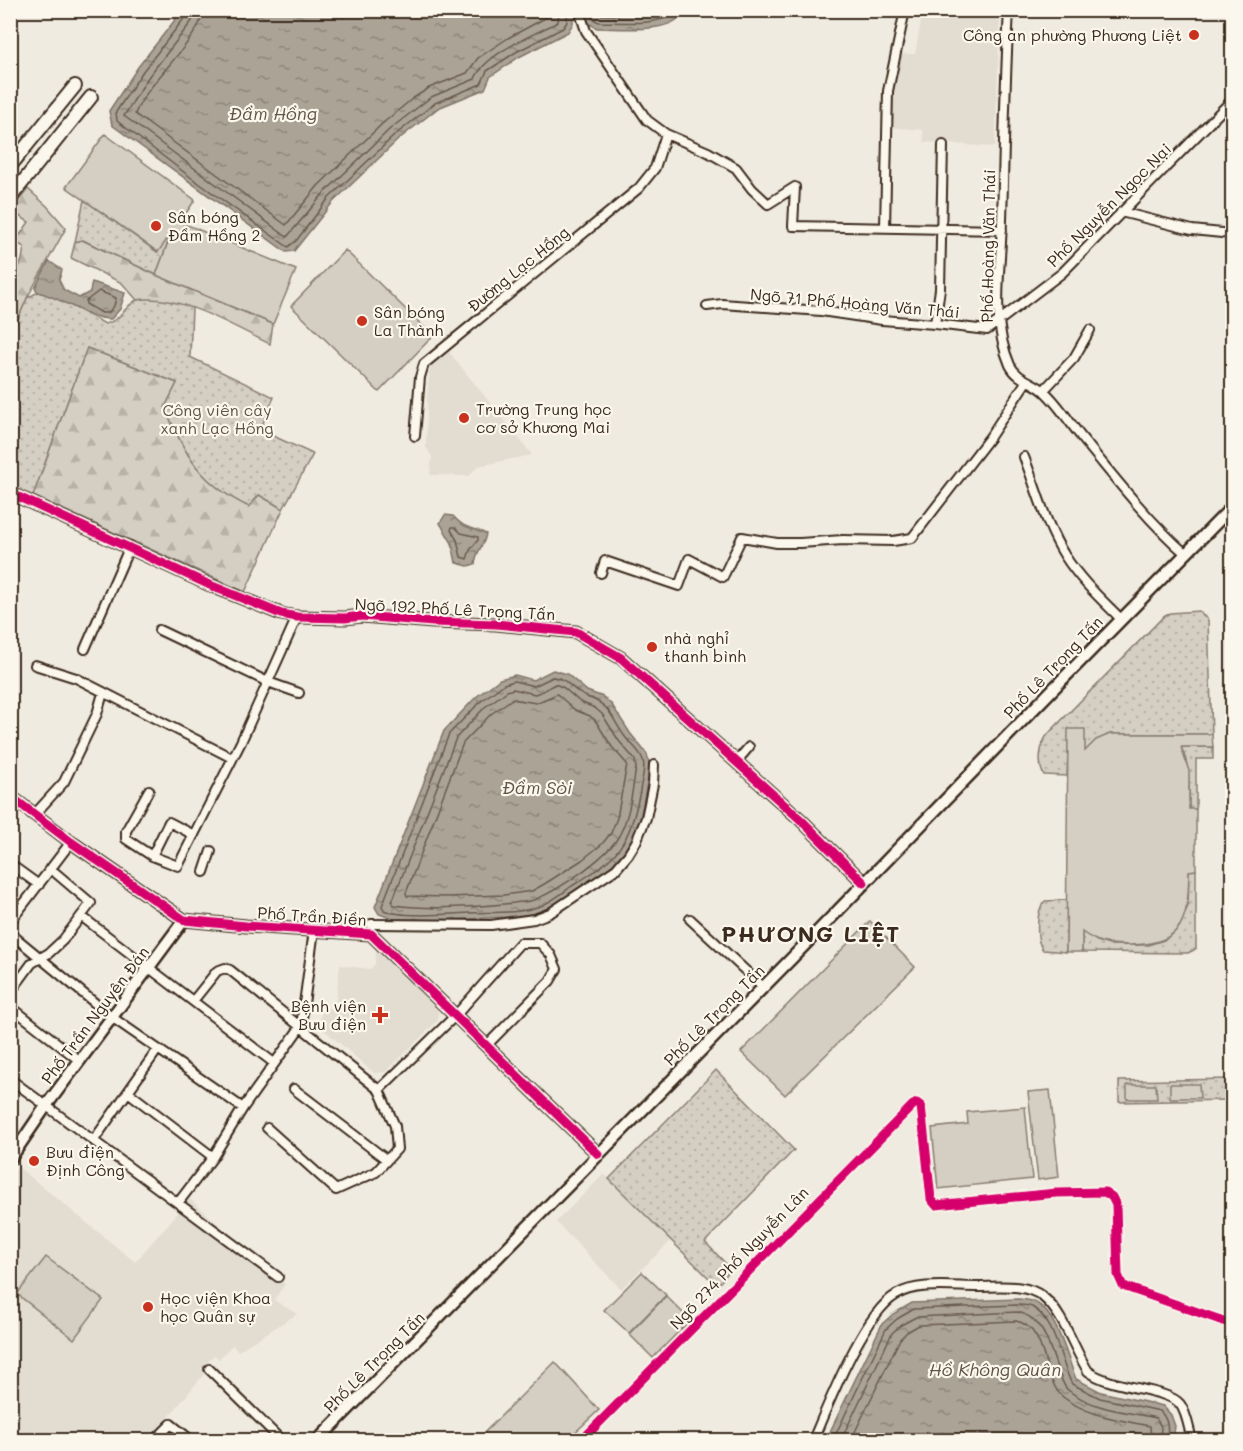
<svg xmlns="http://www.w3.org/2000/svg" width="1243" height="1451" viewBox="0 0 1243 1451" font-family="Mali,sans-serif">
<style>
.built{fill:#e2dcd1}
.green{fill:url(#green-dots);stroke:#887c70;stroke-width:1.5}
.forest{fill:url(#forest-firs);stroke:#887c70;stroke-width:1.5}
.pitch{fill:#d5cec3;stroke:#887c70;stroke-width:1.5}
.water{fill:url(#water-ripples);stroke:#7f7367;stroke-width:1.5}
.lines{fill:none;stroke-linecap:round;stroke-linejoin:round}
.shore{stroke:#685a4e;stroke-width:1.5}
.street-casing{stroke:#3b2a1e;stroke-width:12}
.secondary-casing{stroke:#3b2a1e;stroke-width:15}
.primary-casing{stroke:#3b2a1e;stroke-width:16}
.street{stroke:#fbf7ec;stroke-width:8}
.secondary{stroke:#fbf7ec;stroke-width:10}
.primary{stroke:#fbf7ec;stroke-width:12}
.cycleway-casing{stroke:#fbf7ec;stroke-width:13}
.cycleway{stroke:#d6006c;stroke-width:9}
.poi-dot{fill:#c8321e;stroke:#fbf7ec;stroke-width:2}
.labels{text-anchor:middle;stroke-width:4.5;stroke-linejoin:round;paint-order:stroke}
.poi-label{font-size:16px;fill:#3b2a1e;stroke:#fbf7ec;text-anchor:start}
.street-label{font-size:16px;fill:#3b2a1e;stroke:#fbf7ec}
.park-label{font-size:16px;fill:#625347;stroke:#fbf7ec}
.water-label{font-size:18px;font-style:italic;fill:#635448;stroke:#fbf7ec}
.district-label{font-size:22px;font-weight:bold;letter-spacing:1.5px;fill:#3b2a1e;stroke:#fbf7ec}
</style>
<defs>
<pattern id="green-dots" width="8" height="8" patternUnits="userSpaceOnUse" patternTransform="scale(1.5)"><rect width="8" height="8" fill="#d5cec3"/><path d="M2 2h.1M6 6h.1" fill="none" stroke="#b8b1a7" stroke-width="1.8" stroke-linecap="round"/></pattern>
<pattern id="forest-firs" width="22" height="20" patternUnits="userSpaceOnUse" patternTransform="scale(1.5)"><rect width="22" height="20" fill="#d5cec3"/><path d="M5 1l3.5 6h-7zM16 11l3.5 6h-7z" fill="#b8b1a7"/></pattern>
<pattern id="water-ripples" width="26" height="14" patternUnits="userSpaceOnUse" patternTransform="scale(1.5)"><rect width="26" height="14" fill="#aca397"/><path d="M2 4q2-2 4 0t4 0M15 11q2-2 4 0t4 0" fill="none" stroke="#8d857b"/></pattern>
</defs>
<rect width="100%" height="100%" fill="#f0ebe0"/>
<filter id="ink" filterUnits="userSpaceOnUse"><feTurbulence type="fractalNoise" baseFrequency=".0167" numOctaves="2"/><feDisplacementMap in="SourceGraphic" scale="12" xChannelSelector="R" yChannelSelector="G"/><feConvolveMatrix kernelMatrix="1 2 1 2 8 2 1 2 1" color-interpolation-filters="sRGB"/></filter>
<g filter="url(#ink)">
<path class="built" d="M923 11 1000 15 995 147 924 142 923 130 890 127 892 88 898 54H915Z
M449 352 526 447 532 455 478 466 469 476 430 475 432 457 426 447 427 398 430 365Z
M376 947H380L438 1005V1020L386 1072 374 1073 323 1029 319 1021 323 1008 332 1009 335 1006 340 965 370 969 375 964Z
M18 1167 135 1262 190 1199 285 1284 274 1300 297 1314 238 1351 232 1345 219 1359 214 1355 202 1369 205 1373 150 1440H11L10 1178Z
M604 1174 672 1240 621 1289 556 1222Z"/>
<path class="green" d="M84 200 157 252 172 231 156 275 83 240 75 242Z
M38 292 54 296 105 324C123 319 121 310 135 301 149 292 178 302 192 308L190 357 274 397 260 430 313 454 283 509 259 495 249 507C201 484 184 455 165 407L177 383 87 348 33 496 11 487V335L27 298Z
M1199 611 1208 620 1212 734H1110L1085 751 1069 729 1067 776 1044 775C1037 764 1040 744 1048 734L1165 615 1170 613Z
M1181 747H1213V759H1196V809L1189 810C1189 788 1191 767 1181 747Z
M1189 870H1196V949L1188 953 1082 952V931L1097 941 1109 945H1148L1164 940 1177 929 1188 906Z
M1067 900 1066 952 1043 950C1035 941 1036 909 1045 901Z
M716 1070 794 1150 705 1242 731 1269 717 1286 609 1179Z
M1232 1079V1100L1119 1102V1081Z"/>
<path class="forest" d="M28 189 47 206 66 228 27 298 11 335V284L22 260 24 247 15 242 29 222 13 212 17 203Z
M82 240 156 275 273 324 270 344C232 326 179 293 137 300L122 283 71 258 75 242Z
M87 348 177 383 165 407C184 455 201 484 249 507L259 495 283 509 245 592 33 496Z"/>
<path class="pitch" d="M105 134 195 200 180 222 296 270 273 324 156 275 171 234 158 252 66 187Z
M345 250 433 336 379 392 291 306Z
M1068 729H1085V751L1096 740 1110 734H1212L1213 747H1181L1189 771V809H1196V870L1189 871C1188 917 1186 945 1130 945 1111 945 1098 944 1082 932V952H1066Z
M870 921 915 967 785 1095 741 1052Z
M1170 1084H1199L1200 1098H1170Z
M1127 1085H1156L1157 1099H1127Z
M1050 1090 1059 1177 1038 1180 1028 1092Z
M1025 1107 1032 1179 938 1189 932 1128 968 1124 967 1112Z
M46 1257 103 1300 74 1339 17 1294Z
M642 1272 666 1295 629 1333 604 1310Z
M666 1296 690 1320 653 1358 629 1334Z
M555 1362 599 1410 567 1440H482L479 1438Z"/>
<path class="water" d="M182 11 573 10V23L568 32 519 57 490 77 485 89 438 108 399 139 333 202 294 251 286 252 112 125 109 111 138 67Z
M583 11H685C672 35 622 28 597 28L588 23Z
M49 261 62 270 59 280 64 290 79 298 90 292 92 282 125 293 120 309 111 319C88 319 62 298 38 292L35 288Z
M445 515 453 516C468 532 470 525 486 534 484 547 476 550 475 564L468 566 456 563 452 543 440 523Z
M553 670 567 674 587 691 603 697 612 705 630 733 647 754 650 768 648 778 639 825 630 844 619 859 596 879 540 913 505 917 448 920 393 919 379 914 375 907 444 731 476 697 500 679 515 675 533 680Z
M1018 1299C1023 1299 1028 1300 1032 1301 1057 1310 1067 1358 1076 1379L1101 1392 1163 1406 1171 1415 1175 1426 1173 1440H826L882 1324 893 1314 912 1303Z"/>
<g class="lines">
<path class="shore" d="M187 10 186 16 143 71 116 112 117 121 189 176 288 247 296 241 329 198 395 135 435 103 481 84 487 71 516 52 563 28 567 22V10
M194 10 192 21 149 76 124 116 287 237 324 193 390 129 431 97 475 79C484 54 535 34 558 22L559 10
M203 10C202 38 146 83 135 114L286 225 318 186 383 123 412 99 429 88 467 73 478 58 508 38 549 16 550 10
M589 10 593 19 599 22C620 22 663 27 678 10
M597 10 601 15 658 13 667 10
M99 291 116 298 114 306 108 313H102L86 304V301Z
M452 527H455L461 533 478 537V540L470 550 467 559 461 557 457 540 451 530Z
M553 677C569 678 573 693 587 697 613 706 611 719 626 738 632 745 640 751 643 760 646 770 641 781 640 791 629 845 619 857 572 886 562 893 549 904 537 907 518 914 490 912 469 913 449 914 400 918 384 910L382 906 449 734 480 702 504 684 514 681 534 686Z
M555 684 564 688 580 702 595 708 602 714 619 741 635 760 636 768C632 791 630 819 617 839 604 859 559 890 536 899 530 902 521 902 514 903 477 907 430 910 394 905L392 902 456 738 485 707 507 691 513 689 535 694 543 691Z
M557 694 575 710 590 716 595 720 612 747 627 764 617 818 611 833 602 844 582 860 546 883 532 891 504 895 447 897 407 896 406 893 463 743 491 714 512 699 536 703Z
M833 1440 886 1329 897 1319 914 1309 1017 1305C1022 1305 1028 1305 1032 1307 1056 1320 1060 1362 1072 1384L1100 1398 1160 1411C1169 1421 1168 1428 1167 1440
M841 1440 892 1333 901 1325 916 1317 1017 1312C1045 1317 1050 1350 1059 1373 1062 1379 1063 1386 1068 1390 1091 1409 1127 1412 1156 1418L1161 1427 1160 1440
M851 1440 900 1339 907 1332 919 1325 1016 1321C1048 1327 1042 1380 1063 1397 1087 1416 1121 1420 1150 1426L1151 1440"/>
<g class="street-casing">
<path id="street" d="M579 10 586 31 647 120 666 134 708 152 736 168 752 189 768 204 795 187 793 226 1002 230
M1009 10C1005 81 1004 150 1002 220 1001 269 990 319 1010 365 1018 381 1034 381 1045 392 1059 405 1070 423 1082 438 1113 476 1149 522 1186 554
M1121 212 1192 230 1232 234
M885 227 888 91 905 10
M707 306 722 304 821 311 882 320 935 324 987 330 1062 273 1232 100
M935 324 940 289 943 145
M1044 390 1074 358 1090 330
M415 436 420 377 424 364 639 188 655 168 666 134
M1024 457C1037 490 1046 526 1065 556 1080 580 1101 599 1121 619
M601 573 605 561 679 586 689 559 723 577 742 537 777 543H800L843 540 893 541 912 538 990 437 1026 382
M159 630 268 682 299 693
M85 649 130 546
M35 665 76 678 232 758
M736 762 749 747
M149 790 126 831V839L152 856 178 866 241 742 297 617
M34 815 64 782 97 714 103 693
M152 856 169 822 194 835
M10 864 39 885
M204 872 211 851
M81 916 274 1063
M690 919 763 987
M10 922 71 842
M371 924 491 925 534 919 550 913 616 869 628 855 636 842 646 818 653 784 654 765
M10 933 113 1018 243 1108
M10 993 32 963 49 953 63 940 91 903 51 869
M193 1001 217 971 225 968 230 970 379 1090 395 1126 397 1149 376 1172 336 1190 267 1128
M10 1006 80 1061
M10 1079 278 1277
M294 1089 387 1160
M379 1090 456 1015 520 943H540L551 955 557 969 550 981 487 1045
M128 1092 213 1157
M94 1140 158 1049
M178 1203 213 1157 243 1108 301 1026 314 930
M209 1369 281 1440
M155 1440 171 1424 191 1440
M582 1440 913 1105 917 1103 921 1106 931 1199 936 1205 1056 1193 1105 1192 1112 1197 1116 1205 1118 1275 1123 1286 1232 1324
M813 1440C828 1405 864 1313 896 1295 917 1282 952 1287 977 1287 998 1287 1026 1283 1043 1297 1063 1313 1074 1349 1088 1371 1111 1389 1167 1388 1180 1404 1187 1413 1189 1430 1192 1440"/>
</g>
<g class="secondary-casing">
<path id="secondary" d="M10 493 212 586 281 614 297 617 345 618 362 616 433 622 496 624 576 632 621 658 801 820 864 883
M10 796 71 842 184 920 246 926 371 934 598 1154
M10 1159 46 1106 184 920
M318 1440 792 958 1055 687 1232 507"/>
</g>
<g class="primary-casing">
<path id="primary" d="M10 166 75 86
M10 198 91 97"/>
</g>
<use href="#street" class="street"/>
<use href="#secondary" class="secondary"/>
<use href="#primary" class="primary"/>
<g class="cycleway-casing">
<path id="cycleway" d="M10 493 212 586 281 614 297 617 345 618 362 616 433 622 496 624 576 632 621 658 801 820 864 883
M10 796 71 842 184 920 246 926 371 934 598 1154
M582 1440 913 1105 917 1103 921 1106 931 1199 936 1205 1056 1193 1105 1192 1112 1197 1116 1205 1118 1275 1123 1286 1232 1324"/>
</g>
<use href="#cycleway" class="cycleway"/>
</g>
</g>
<g class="poi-dot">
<circle cx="1194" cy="35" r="6"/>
<circle cx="156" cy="226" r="6"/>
<circle cx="362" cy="321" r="6"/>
<circle cx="464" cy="418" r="6"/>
<circle cx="652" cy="647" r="6"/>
<path d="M377 1006h6v6h6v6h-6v6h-6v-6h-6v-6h6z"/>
<circle cx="34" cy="1161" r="6"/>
<circle cx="148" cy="1307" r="6"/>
</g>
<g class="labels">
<g class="poi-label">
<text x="1182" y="41" text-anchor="end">Công an phường Phương Liệt</text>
<text x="168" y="223">Sân bóng<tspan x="168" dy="18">Đầm Hồng 2</tspan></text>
<text x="374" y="318">Sân bóng<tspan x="374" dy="18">La Thành</tspan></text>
<text x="476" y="415">Trường Trung học<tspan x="476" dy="18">cơ sở Khương Mai</tspan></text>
<text x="664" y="644">nhà nghỉ<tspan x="664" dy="18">thanh bình</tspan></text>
<text x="366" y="1012" text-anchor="end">Bệnh viện<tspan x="366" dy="18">Bưu điện</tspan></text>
<text x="46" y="1158">Bưu điện<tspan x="46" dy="18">Định Công</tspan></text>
<text x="160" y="1304">Học viện Khoa<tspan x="160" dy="18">học Quân sự</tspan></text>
</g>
<g class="street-label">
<text transform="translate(1109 205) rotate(-45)" y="6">Phố Nguyễn Ngọc Nại</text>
<text transform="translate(988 246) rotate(-89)" y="6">Phố Hoàng Văn Thái</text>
<text transform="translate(518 269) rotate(-39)" y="6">Đường Lạc Hồng</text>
<text transform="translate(855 303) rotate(5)" y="6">Ngõ 71 Phố Hoàng Văn Thái</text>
<text transform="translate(455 609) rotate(3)" y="6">Ngõ 192 Phố Lê Trọng Tấn</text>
<text transform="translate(1053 667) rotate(-46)" y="6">Phố Lê Trọng Tấn</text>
<text transform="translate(312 916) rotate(4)" y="6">Phố Trần Điền</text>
<text transform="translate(95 1015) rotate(-53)" y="6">Phố Trần Nguyên Đán</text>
<text transform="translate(714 1015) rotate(-45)" y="6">Phố Lê Trọng Tấn</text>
<text transform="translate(739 1258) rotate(-46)" y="6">Ngõ 274 Phố Nguyễn Lân</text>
<text transform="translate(374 1362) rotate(-45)" y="6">Phố Lê Trọng Tấn</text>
</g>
<g class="park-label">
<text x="217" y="416">Công viên cây<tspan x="217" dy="18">xanh Lạc Hồng</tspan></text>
</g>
<g class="water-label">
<text x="273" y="120">Đầm Hồng</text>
<text x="537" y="794">Đầm Sòi</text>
<text x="995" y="1376">Hồ Không Quân</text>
</g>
<g class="district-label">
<text x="811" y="942">PHƯƠNG LIỆT</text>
</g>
</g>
<rect width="1243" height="1451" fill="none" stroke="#fbf7ec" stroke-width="36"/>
<rect x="18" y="18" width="1207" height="1415" fill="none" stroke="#3b2a1e" stroke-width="2" filter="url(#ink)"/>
</svg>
